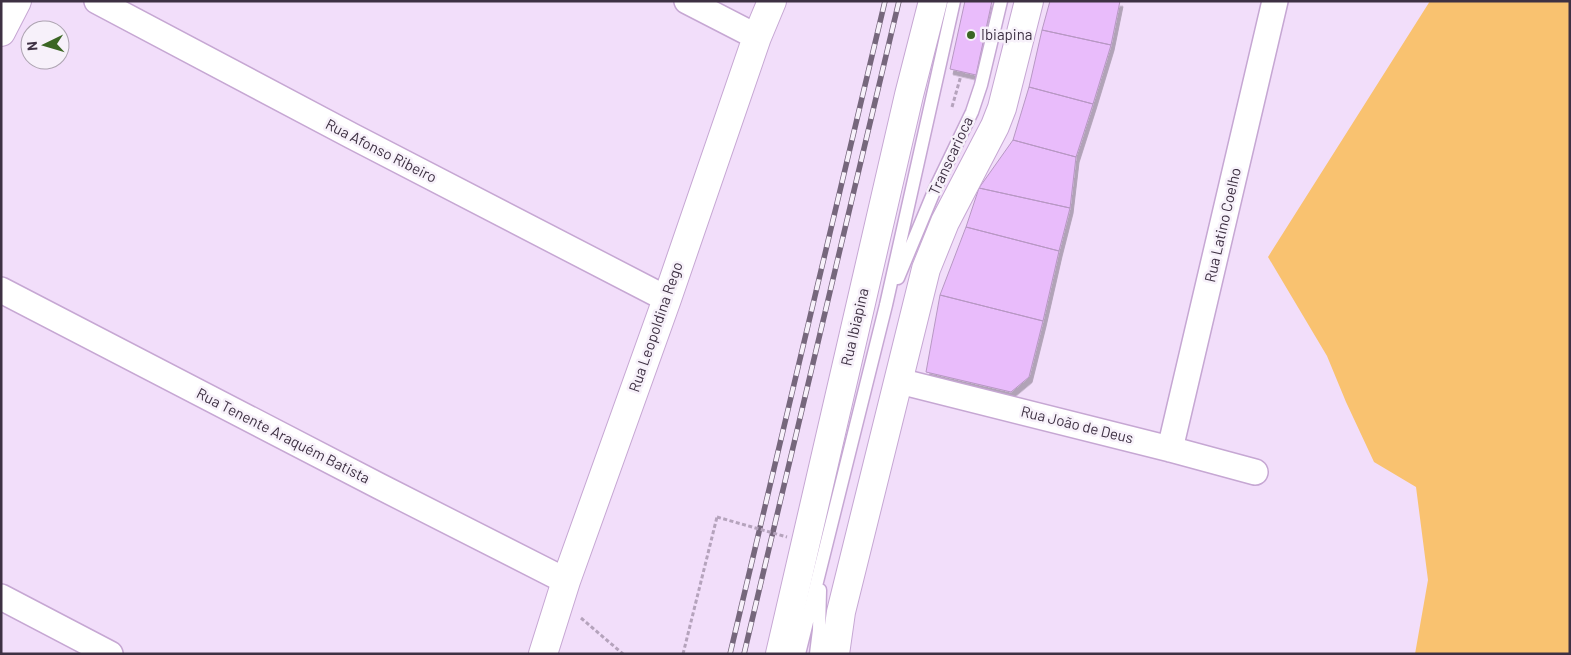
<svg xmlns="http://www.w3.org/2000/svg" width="1571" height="655" viewBox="0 0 1571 655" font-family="Barlow,sans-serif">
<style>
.green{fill:#f9c270}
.building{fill:#e9bcfb;stroke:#b797c3;filter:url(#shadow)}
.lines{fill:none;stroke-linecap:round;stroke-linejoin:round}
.service-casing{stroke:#c6a7d3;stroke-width:15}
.minor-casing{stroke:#c6a7d3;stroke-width:28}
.tertiary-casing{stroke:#c6a7d3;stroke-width:30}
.secondary-casing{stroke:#c6a7d3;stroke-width:30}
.primary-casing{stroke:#c6a7d3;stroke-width:30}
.path{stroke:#b5a3bc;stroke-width:3;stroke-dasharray:4 2.5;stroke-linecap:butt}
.service{stroke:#fff;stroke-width:12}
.minor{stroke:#fff;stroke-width:25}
.tertiary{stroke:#fff;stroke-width:28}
.secondary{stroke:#fff;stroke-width:28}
.primary{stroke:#fff;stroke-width:28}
.rail-casing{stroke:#76677c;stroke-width:5.5}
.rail{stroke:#f7f1fa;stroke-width:4;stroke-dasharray:11;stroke-linecap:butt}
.path-bridge{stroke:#b5a3bc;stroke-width:3;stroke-dasharray:4 2.5;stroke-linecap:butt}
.poi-dot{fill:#3b6623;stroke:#f7f1fa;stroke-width:2}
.labels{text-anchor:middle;stroke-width:5;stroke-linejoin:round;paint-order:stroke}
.poi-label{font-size:15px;fill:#3e3143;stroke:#f7f1fa;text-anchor:start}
.street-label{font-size:15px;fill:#3e3143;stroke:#f7f1fa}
</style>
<defs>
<filter id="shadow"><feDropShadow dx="3" dy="5.5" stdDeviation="0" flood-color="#0004"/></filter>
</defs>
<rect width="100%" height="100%" fill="#f2defa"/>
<path class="green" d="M1430 1H1570V654H1415L1428 580 1416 487 1374 462 1346 402 1327 356 1268 257Z"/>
<path class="building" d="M965 1H992L976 75 950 69Z
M1050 1H1120L1111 45 1042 30Z
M1042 30 1111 45 1093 104 1029 87Z
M1029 87 1093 104 1076 157 1013 140Z
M1013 140 1076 157 1070 208 979 188Z
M979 188 1070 208 1059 251 966 227Z
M966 227 1059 251 1043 321 940 295Z
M940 295 1043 321 1029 377 1011 392 926 372Z"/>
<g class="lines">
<g class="service-casing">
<path id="service" d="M898 278 935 189 972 112 981 85 1001 1
M799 654 886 305 954 1
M816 654 819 630 820 590"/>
</g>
<g class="minor-casing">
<path id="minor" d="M97 1 352 136 667 299
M687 1 757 37
M1 290 379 486 566 581
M899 381 1170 449 1255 472
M1170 449 1275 1
M1 597 110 654"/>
</g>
<g class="tertiary-casing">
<path id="tertiary" d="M1 32 17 1"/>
</g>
<g class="secondary-casing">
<path id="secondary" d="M543 654 566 581 667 299 757 37 772 1"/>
</g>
<g class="primary-casing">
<path id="primary" d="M780 654 909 95 933 1
M835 654 841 612 926 269 945 222 995 126 1002 108 1029 1"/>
</g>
<path class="path" d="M952 107 962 72
M581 618 623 654
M683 654 717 517"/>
<use href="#service" class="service"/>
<use href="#minor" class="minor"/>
<use href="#tertiary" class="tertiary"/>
<use href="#secondary" class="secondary"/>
<use href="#primary" class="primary"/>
<g class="rail-casing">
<path id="rail" d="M730 654 885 1
M744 654 899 1"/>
</g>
<use href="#rail" class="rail"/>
<path class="path-bridge" d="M717 517 787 537"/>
</g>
<circle class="poi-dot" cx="971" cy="35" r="5"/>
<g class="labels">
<g class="poi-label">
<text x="981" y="40">Ibiapina</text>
</g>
<g class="street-label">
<text transform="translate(381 151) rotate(27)" y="5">Rua Afonso Ribeiro</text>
<text transform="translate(951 156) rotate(-65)" y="5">Transcarioca</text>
<text transform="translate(1223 225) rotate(-77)" y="5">Rua Latino Coelho</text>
<text transform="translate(656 327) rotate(-71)" y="5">Rua Leopoldina Rego</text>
<text transform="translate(855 327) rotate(-77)" y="5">Rua Ibiapina</text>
<text transform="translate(1077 425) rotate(14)" y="5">Rua João de Deus</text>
<text transform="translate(283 436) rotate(27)" y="5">Rua Tenente Araquém Batista</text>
</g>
</g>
<rect width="1571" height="655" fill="none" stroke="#3e3143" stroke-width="5"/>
<g transform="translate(45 45) rotate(265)"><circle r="24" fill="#f7f1fa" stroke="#ada4b1"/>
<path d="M0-4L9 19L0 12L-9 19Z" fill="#3b6623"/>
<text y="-8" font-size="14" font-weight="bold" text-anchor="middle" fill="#3e3143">N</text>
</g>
</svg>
